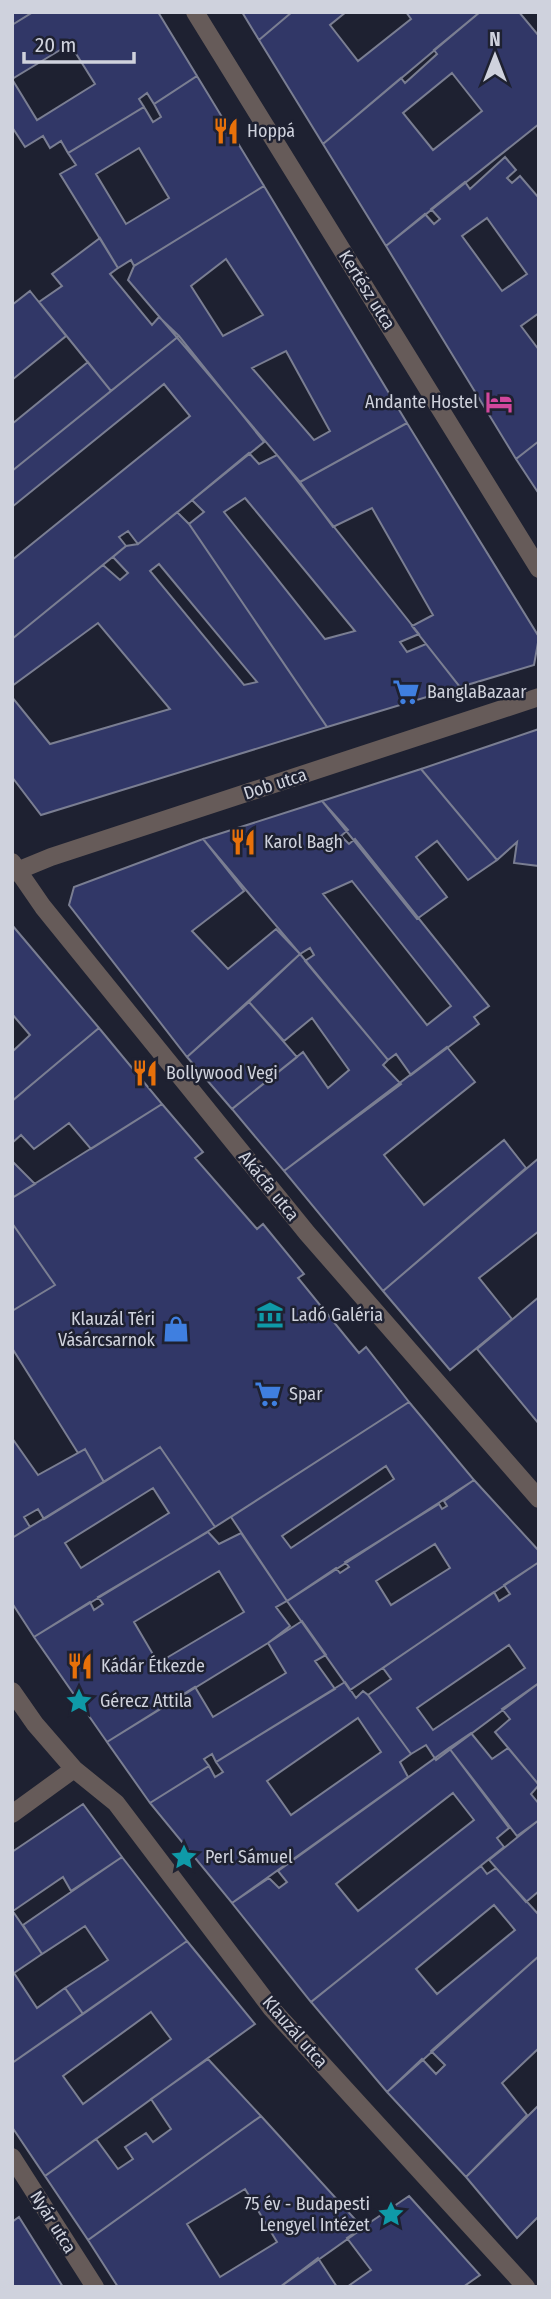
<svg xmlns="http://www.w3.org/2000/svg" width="551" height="2299" viewBox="0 0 551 2299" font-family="'Fira Sans Condensed',sans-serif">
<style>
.building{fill:#313767;stroke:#7a7e92;stroke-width:2;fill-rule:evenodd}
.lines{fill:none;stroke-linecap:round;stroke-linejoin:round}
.street{stroke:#665b59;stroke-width:18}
.labels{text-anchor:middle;stroke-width:5;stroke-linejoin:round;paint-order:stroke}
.poi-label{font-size:18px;fill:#cfd2dd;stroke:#1e2131;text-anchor:start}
.street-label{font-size:18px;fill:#cfd2dd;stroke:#1e2131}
</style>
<rect width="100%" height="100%" fill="#1e2131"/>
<path class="building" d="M12 12H33L12 25Z
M33 12H158L197 76 154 104 147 93 139 99 144 107 68 153 61 141 50 148 43 136 25 147 12 127V79L37 120 95 84 70 44 12 79V25Z
M242 12H292L259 40Z
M292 12H346L330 25 358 61 411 19 406 12H480L323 144 259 40Z
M480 12H519L539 36V124L386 246 323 144 401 78 405 83 437 54 434 50ZM452 73 482 111 433 150 403 113Z
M197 76 264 186 134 266 131 260 118 268 60 174 76 165 68 153 144 107 153 122 161 117 154 104ZM139 148 169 198 126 224 96 174Z
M505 157 516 170 507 178 512 183 520 176 539 198V313L521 326 539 350V441L516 459 386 246 425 214 434 224 440 219 431 209 465 182 470 189ZM487 218 527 274 502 291 462 236Z
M264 186 407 423 300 482 128 280 134 266ZM226 259 263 315 223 336 191 286ZM286 351 330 431 314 440 252 368Z
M100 238 118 268 110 274 152 325 159 317 179 336 111 391 39 302 62 286 52 274Z
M30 291 66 336 12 380V305Z
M179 336 264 442 138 544 128 531 119 537 126 546 12 639V560L190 416 164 384 12 507V471Z
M88 362 111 391 12 471V424Z
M407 423 539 637 534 665 460 687 412 626 433 615 372 508 333 527 300 482Z
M539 441V494L516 459Z
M249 453 259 464 277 455 419 634 400 642 407 652 426 644 460 687 327 727 189 524 204 512 192 500ZM245 498 355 631 325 639 224 512Z
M177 512 189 524 327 727 41 815 12 777V697L50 744 170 709 98 623 12 686V639L103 565 120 580 128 573 113 557 126 546 138 544ZM159 564 257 682 244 685 150 571Z
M539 729V866L514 863 517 842 497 860 421 769Z
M421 769 497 860 468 880 437 841 416 857 447 897 417 919 322 801Z
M322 801 348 830 341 836 349 844 355 839 489 1006 474 1017 479 1024 411 1075 396 1054 388 1060 305 961 314 955 310 948 300 954 203 839ZM352 881 451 1006 427 1025 323 894Z
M203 839 244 891 192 931 228 969 276 929 300 954 187 1057 69 905 74 887Z
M12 925 99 1028 12 1101V1052L30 1035 12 1014Z
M300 954 388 1060 383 1065 401 1084 284 1171 232 1109 303 1052 328 1088 349 1070 312 1018 284 1041 249 1002Z
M249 1002 297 1057 232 1109 187 1057Z
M99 1028 162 1104 91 1149 69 1123 34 1149 21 1135 12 1143V1101Z
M447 1047 475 1082 384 1155 424 1205 504 1140 526 1168 383 1291 284 1171Z
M162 1104 203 1152 195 1158 257 1229 263 1224 304 1274 298 1278 359 1353 366 1347 409 1402 215 1527 160 1447 104 1482 85 1449 78 1453 12 1348V1311L55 1285 12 1223V1198Z
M539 1158V1231L479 1278 512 1319 450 1370 383 1291Z
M12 1161 35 1184 12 1198Z
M12 1223 55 1285 12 1311Z
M539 1297V1424L477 1349Z
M409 1402 474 1480 287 1601 231 1517ZM386 1466 394 1479 291 1548 282 1536Z
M12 1438 38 1475 85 1449 104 1482 44 1519 38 1509 24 1517 30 1527 12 1538Z
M160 1447 215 1527 34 1637 12 1603V1538ZM153 1488 169 1513 81 1568 65 1543Z
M474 1480 539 1551V1562L350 1690 287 1601 336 1568 340 1573 349 1567 345 1562 439 1504 442 1509 447 1506 444 1501ZM435 1544 450 1568 391 1605 376 1581Z
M208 1532 219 1544 241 1533 287 1601 276 1607 290 1626 268 1643 107 1742 34 1637 90 1602 94 1610 103 1604 98 1597ZM219 1571 244 1612 158 1663 134 1622Z
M539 1562V1683L436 1760 426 1745 411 1754 368 1695 391 1679 383 1668 494 1592 499 1601 510 1594 504 1585ZM509 1645 525 1668 433 1730 417 1708Z
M302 1621 326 1655 315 1661 335 1689 216 1762 212 1754 204 1759 209 1766 150 1803 107 1742 195 1687 213 1717 286 1673 268 1643Z
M345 1682 356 1698 363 1691 368 1695 411 1754 400 1762 408 1777 232 1903 150 1803 209 1766 215 1777 223 1772 216 1762ZM358 1718 381 1752 291 1815 267 1781Z
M539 1683V1785L495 1732 510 1719 502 1709Z
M471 1733 492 1759 508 1748 539 1785 531 1794 539 1804V1820L517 1836 449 1748Z
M449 1748 509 1828 497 1838 504 1847 311 2002 232 1903 269 1878 279 1888 287 1882 278 1871ZM453 1793 474 1820 358 1911 336 1884Z
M83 1804 122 1857 71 1891 63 1877 13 1911 12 1852Z
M539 1820V1891L526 1902 489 1860Z
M122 1857 187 1941 83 2014 65 1988 108 1960 85 1926 42 1954 23 1925Z
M481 1866 487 1874 496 1868 539 1915V1956L387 2092 311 2002ZM494 1905 515 1930 437 1994 416 1969Z
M12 1910 42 1954 14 1973 37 2008 65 1988 83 2014 12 2063Z
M187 1941 255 2024 45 2176 12 2127V2063ZM151 2012 171 2039 83 2104 63 2076Z
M539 1956V2048L502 2083 527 2115 466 2177 387 2092 422 2059 436 2074 445 2065 431 2051Z
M208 2059 261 2116 88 2240 45 2176 96 2139 118 2169 133 2159 125 2147 146 2133 153 2142 171 2129 151 2099Z
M539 2105V2216L517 2238 466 2177Z
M261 2116 363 2228 280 2287H118L88 2240ZM245 2189 277 2242 220 2277 187 2224Z
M409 2196 480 2275 463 2287H347L371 2270 347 2238Z
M19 2217 63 2287H12V2222Z
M318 2258 337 2287H280Z"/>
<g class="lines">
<path class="street" d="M195 12 539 569
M12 862 43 907 307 1233 539 1499
M12 873 51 857 539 697
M12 1691 35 1724 74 1769 116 1803 272 2009 526 2287
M12 1814 74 1769
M12 2157 95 2287"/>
</g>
<defs>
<g id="restaurant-bare" transform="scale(2.1)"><path d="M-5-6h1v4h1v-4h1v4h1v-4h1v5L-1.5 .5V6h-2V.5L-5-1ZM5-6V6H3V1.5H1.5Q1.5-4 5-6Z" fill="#e8710a" stroke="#1e2131" stroke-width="2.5" paint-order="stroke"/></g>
<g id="hotel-bare" transform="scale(2.1)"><path d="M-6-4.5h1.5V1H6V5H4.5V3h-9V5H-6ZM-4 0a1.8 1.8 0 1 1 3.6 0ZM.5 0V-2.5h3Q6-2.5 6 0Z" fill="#d1479c" stroke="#1e2131" stroke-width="2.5" paint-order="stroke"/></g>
<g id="supermarket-bare" transform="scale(2.1)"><path d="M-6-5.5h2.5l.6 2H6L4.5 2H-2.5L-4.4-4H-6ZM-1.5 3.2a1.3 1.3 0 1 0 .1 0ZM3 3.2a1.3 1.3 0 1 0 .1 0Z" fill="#3f7fe0" stroke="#1e2131" stroke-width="2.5" paint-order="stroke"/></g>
<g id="museum-bare" transform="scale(2.1)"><path d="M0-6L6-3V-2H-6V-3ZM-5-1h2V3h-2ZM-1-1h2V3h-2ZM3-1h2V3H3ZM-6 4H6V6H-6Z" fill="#0f9aa8" stroke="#1e2131" stroke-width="2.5" paint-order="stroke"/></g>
<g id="shop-bare" transform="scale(2.1)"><path d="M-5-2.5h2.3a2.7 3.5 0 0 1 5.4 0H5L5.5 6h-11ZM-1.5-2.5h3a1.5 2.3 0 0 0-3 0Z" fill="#3f7fe0" stroke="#1e2131" stroke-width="2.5" paint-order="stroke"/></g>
<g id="sight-bare" transform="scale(2.1)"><path d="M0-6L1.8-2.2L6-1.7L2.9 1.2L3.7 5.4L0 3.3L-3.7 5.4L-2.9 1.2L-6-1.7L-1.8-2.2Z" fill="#0f9aa8" stroke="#1e2131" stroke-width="2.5" paint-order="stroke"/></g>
</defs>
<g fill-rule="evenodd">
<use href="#restaurant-bare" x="226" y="131"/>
<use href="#hotel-bare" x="499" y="402"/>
<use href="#supermarket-bare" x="406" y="692"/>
<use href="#restaurant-bare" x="243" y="842"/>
<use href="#restaurant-bare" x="145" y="1073"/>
<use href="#museum-bare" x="270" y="1315"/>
<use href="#shop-bare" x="176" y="1329"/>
<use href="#supermarket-bare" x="268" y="1394"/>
<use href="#restaurant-bare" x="80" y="1666"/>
<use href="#sight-bare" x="79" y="1701"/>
<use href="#sight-bare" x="184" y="1857"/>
<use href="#sight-bare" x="391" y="2214"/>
</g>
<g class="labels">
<g class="poi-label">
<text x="247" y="137">Hoppá</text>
<text x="478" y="408" text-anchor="end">Andante Hostel</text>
<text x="427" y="698">BanglaBazaar</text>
<text x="264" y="848">Karol Bagh</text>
<text x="166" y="1079">Bollywood Vegi</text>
<text x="291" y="1321">Ladó Galéria</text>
<text x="155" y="1325" text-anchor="end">Klauzál Téri<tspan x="155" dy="21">Vásárcsarnok</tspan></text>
<text x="289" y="1400">Spar</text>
<text x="101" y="1672">Kádár Étkezde</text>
<text x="100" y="1707">Gérecz Attila</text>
<text x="205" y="1863">Perl Sámuel</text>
<text x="370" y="2210" text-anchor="end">75 év - Budapesti<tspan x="370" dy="21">Lengyel Intézet</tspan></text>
</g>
<g class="street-label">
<text transform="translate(367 290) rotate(58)" y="6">Kertész utca</text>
<text transform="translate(275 784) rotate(-18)" y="6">Dob utca</text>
<text transform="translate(269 1186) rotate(51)" y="6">Akácfa utca</text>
<text transform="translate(295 2032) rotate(49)" y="6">Klauzál utca</text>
<text transform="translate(53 2222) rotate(58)" y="6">Nyár utca</text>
</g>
</g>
<rect width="551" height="2299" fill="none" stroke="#cfd2dd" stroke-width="28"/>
<g transform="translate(495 56)" stroke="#1e2131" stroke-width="5" paint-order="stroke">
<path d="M0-5L12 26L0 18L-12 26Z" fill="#cfd2dd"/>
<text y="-10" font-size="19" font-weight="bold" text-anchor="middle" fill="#cfd2dd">N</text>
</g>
<path d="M24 52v10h110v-10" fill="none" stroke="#cfd2dd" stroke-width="3.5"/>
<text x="35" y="52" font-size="21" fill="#cfd2dd" stroke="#1e2131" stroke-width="5" paint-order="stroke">20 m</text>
</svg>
